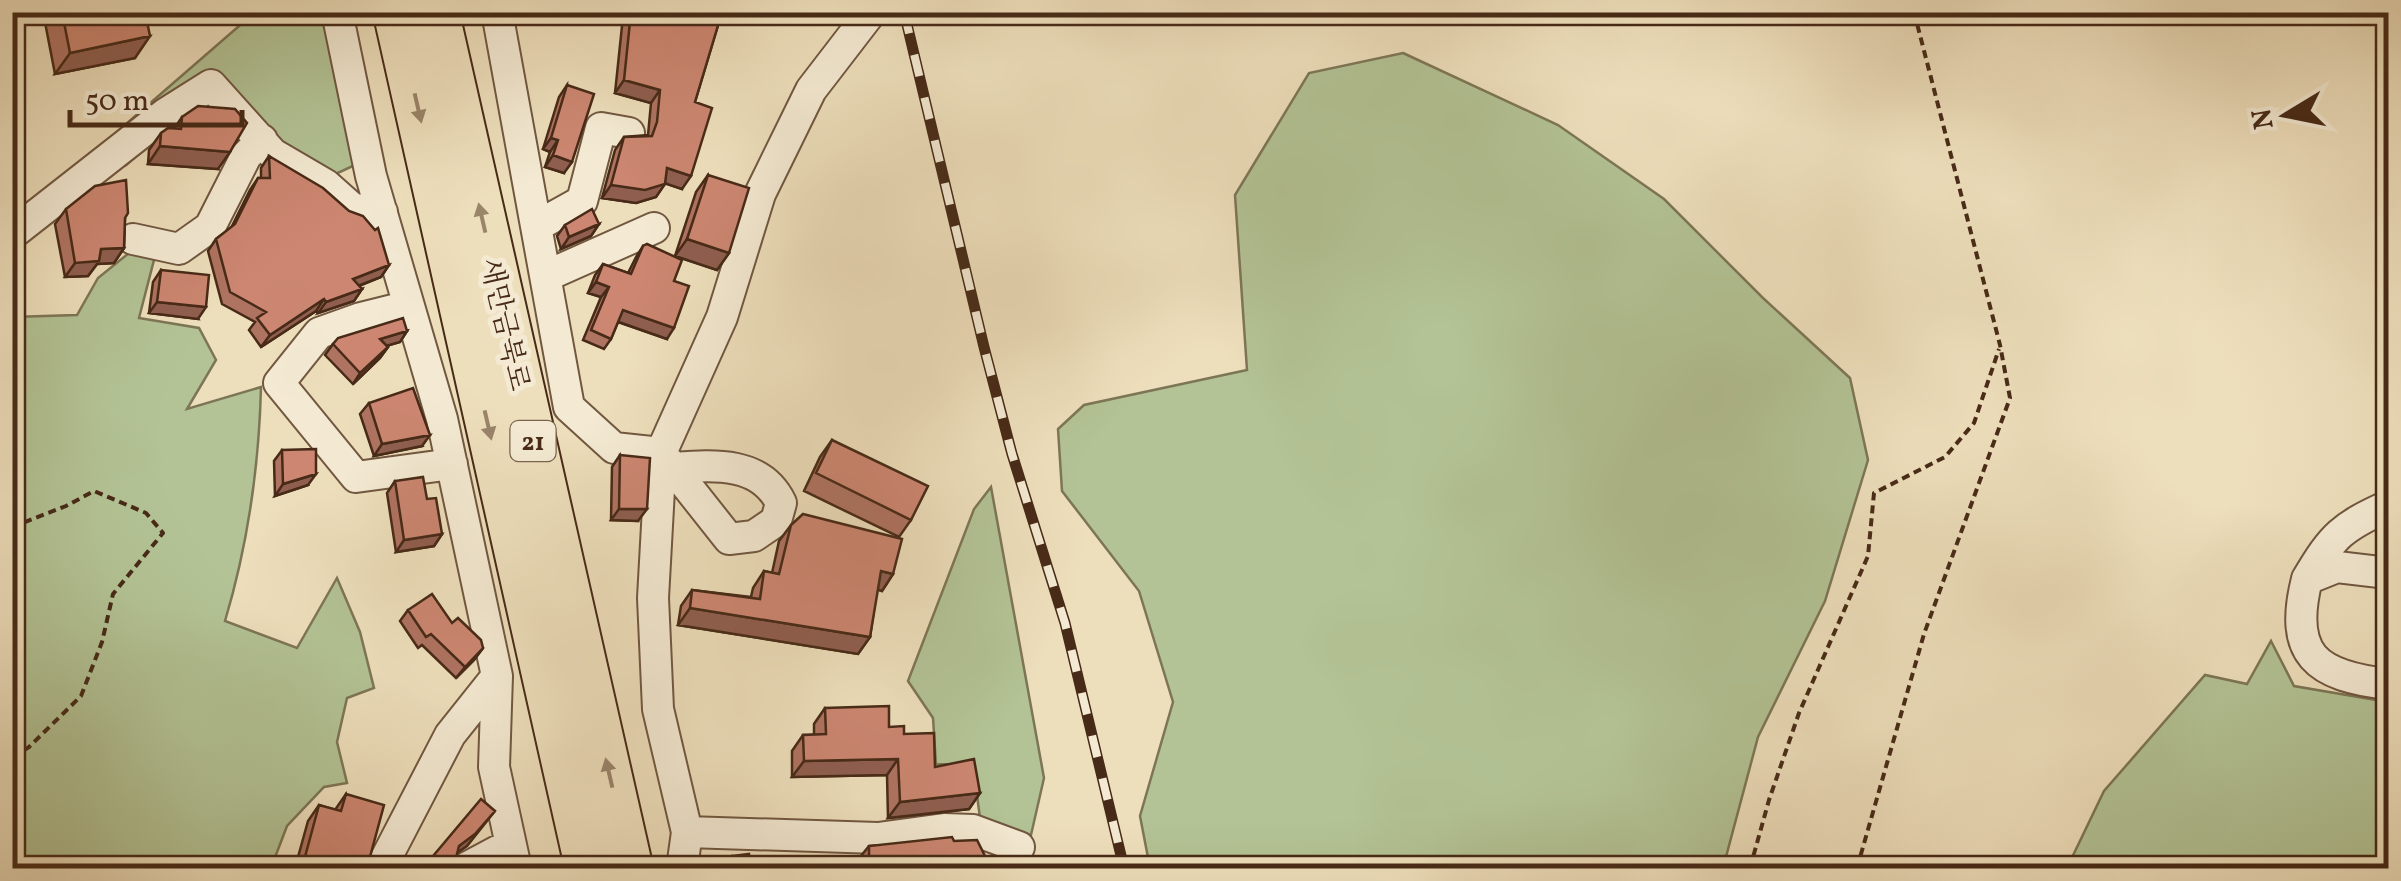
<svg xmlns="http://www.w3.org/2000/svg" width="2401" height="881" viewBox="0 0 2401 881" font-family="Vollkorn,'Noto Serif KR',serif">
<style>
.green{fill:#b3c395;stroke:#7d7656;stroke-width:2.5}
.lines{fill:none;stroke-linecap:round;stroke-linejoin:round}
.minor-casing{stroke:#715740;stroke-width:34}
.highway-casing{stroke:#472a17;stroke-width:49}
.path{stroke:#472a17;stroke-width:4;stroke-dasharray:8 5;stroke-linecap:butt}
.minor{stroke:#f4ead3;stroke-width:30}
.highway{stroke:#eedfbc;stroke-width:45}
.rail-casing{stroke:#472a17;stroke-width:11}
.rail{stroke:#f4ead3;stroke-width:8;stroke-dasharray:22;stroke-linecap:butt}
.wall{fill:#af7361;stroke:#472a17;stroke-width:2.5}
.shaded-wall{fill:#8f5e4f;stroke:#472a17;stroke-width:2.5}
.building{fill:#cc8671;stroke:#472a17;stroke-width:2.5}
.oneway{fill:#9a846a}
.labels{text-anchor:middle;stroke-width:10;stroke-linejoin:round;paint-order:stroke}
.shield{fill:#f4ead3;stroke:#7b644f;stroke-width:2.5}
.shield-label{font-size:25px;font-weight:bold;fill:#472a17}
.street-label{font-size:28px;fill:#472a17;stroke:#f4ead3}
</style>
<rect width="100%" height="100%" fill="#eedfbc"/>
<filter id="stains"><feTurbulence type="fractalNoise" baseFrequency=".002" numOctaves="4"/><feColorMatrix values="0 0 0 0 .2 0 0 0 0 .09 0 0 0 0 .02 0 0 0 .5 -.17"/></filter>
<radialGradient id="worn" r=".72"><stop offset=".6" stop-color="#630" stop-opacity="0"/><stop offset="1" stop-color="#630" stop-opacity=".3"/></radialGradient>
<path class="green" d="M254 13H323L355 165 327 178 209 92 126 165 103 144Z
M1403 53 1558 125 1664 199 1763 298 1850 378 1868 460 1825 601 1758 737 1723 868H1150L1140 816 1173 702 1139 591 1062 491 1058 429 1084 405 1247 370 1235 195 1309 73Z
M129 253 155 256 139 318 199 328 216 360 187 409 261 387C259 468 248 544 225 621L297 648 337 578 360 632 374 688 347 698 337 742 347 783 324 787 287 826 271 868H13L12 317 77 315 98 278Z
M991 487 1044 778 1031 835 980 818 973 765 936 764 933 718 908 681 974 509Z
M2271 641 2294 686 2388 702V868H2067L2104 791 2205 675 2247 684Z"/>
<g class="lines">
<g class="minor-casing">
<path id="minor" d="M337 12 371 176 442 419 497 676 494 767 516 868
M497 12 569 407 614 448 661 453 729 539 754 536 776 521 781 503C761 461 714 465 673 468
M537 226 582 201 601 128 629 133
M12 234 165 114 211 85 273 154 326 185 353 209 382 212
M133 239 179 249 210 227 246 156 262 140
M546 276 654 228
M409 306 361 318 319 333 279 383 356 477 452 464
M2388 573 2337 567 2307 579C2288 655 2316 676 2388 684
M2307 579C2333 535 2342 527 2388 506
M687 832 878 838 944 829 973 830 1019 847
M381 868 450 735 497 676
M466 868 509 845
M682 868 687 832 658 709 653 598 661 453 722 317 760 194 811 90 871 12"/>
</g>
<g class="highway-casing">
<path id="highway" d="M396 12 588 868
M436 12 630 868"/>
</g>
<path class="path" d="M12 527 66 506 94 491 146 513 163 533 113 594 102 642 81 696 29 747 12 758
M1750 868 1769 800 1799 713 1868 556 1874 493 1945 457 1974 423 1999 349
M1857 868 1924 634 2010 398 2000 345 1914 12"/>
<use href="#minor" class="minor"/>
<use href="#highway" class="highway"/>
<g class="rail-casing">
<path id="rail" d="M904 12 984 347 1012 454 1065 623 1124 868"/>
</g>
<use href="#rail" class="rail"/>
</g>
<path class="wall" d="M43 12H175L146 19 135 58 55 74Z
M626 12H722L695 102 682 189 665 183 656 197 636 203 602 198 615 150 624 137 648 135 651 103 615 93 622 26Z
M567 85 564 173 545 167 550 152 543 149 559 97Z
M182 117 218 169 148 164 149 150 161 133 174 129Z
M269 156 389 265 381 277 359 286 362 289 354 301 318 313 316 311 261 347 249 330 255 322 222 304 208 251 216 239 231 228 250 190 258 178H261V168Z
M708 175 729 253 717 270 675 256 696 192Z
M66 209 125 219 124 248 114 263 97 264 88 276 65 277 55 224Z
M599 224 591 236 561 249 557 236 565 225Z
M643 246 674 281 667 339 618 322 611 339 604 349 583 340 601 297 588 293 595 275 603 264 628 273 636 257Z
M161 270 198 319 149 313 153 282Z
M407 331 400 342 386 346 388 347 380 358 353 384 325 355 333 344Z
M369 403 422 446 374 456 360 414Z
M832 440 911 520 899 537 804 491 820 457Z
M282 450 308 485 275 496 274 461Z
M620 455 638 521 611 520 612 467Z
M395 481 427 499 442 534 434 546 396 552 387 493Z
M791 525 893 574 882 591 877 589 870 637 858 654 678 625 681 606 692 590 751 597 753 588 764 571 772 573 779 541Z
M408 610 452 623 483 648 474 660 456 678 422 645 418 648 400 621Z
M825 708 889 727 904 734 935 767 980 793 969 809 888 818 887 775 792 777V751L803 735H814V724Z
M346 794 367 868H295L308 821 319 805 335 810Z
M954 841 991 868H845L852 859H861V856L869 846Z
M732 856 751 868H723Z"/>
<path class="shaded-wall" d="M134 12H175L127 23Z
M150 36 135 58 55 74 70 53Z
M624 80 660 90 651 103 615 93Z
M551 138 558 140 550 152 543 149Z
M160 146 230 152 218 169 148 164Z
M553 155 572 162 564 173 545 167Z
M667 168 691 176 682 189 658 181Z
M665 184 656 197 636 203 602 198 611 185Z
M599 224 591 236 561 249 569 237Z
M687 239 729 253 717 270 675 256Z
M124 248 114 263 97 264 88 276 65 277 75 263 101 249Z
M389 265 381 277 345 291 353 279Z
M596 282 609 287 601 297 588 293Z
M362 289 354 301 318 313 326 302Z
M324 299 316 311 261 347 270 335Z
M157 302 206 307 198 319 149 313Z
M623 310 674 328 667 339 616 321Z
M407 331 400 342 372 350 380 339Z
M388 347 380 358 353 384 360 373Z
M430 435 422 446 374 456 382 444Z
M316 474 308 485 275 496 283 484Z
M619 509H647L638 521 611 520Z
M442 534 434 546 396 552 404 540Z
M881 571 893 574 882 591 869 587Z
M690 608 870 637 858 654 678 625Z
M483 648 474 660 456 678 465 667Z
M898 759 887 775 792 777 804 761Z
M980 793 969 809 888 818 900 802Z
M495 811 467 846 451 857 459 846Z"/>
<path class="building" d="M62 12H145L150 36 70 53Z
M631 12H722L695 102 712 108 691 176 667 168 665 184 645 190 611 185 624 137 652 136 657 122 660 90 624 80Z
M567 85 594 94 572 162 553 155 558 140 551 138Z
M198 106 235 109 247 123 230 152 160 146 161 133 168 128 181 129 182 117Z
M269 156 323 188 349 211 363 216 375 230 378 228 389 265 353 279 362 289 326 302 324 299 270 335 257 318 266 312 230 292 216 239 235 224 258 178H270Z
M708 175 749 188 729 253 687 239Z
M126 180 128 213 125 218 124 248 101 249 99 261 75 263 66 209 95 186Z
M592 209 599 224 569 237 565 225Z
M647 244 682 260 674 281 689 286 674 328 623 310 611 339 591 330 609 287 596 282 603 264 631 274 643 246Z
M161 270 209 275 206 307 157 302Z
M403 318 407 331 380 339 388 347 360 373 333 344 338 338Z
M413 388 430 435 382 444 369 403Z
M832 440 928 486 911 520 816 473Z
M316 449V474L283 484 282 450Z
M620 455 650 458 647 509H619Z
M423 477 427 499 436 498 442 534 404 540 395 481Z
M803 514 902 539 893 574 881 571 870 637 690 608 692 590 760 599 764 571 779 574 791 525Z
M432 594 452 623 458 618 481 640 483 648 465 667 431 634 426 637 408 610Z
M889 706V727L904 726V734L934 733 935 767 974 759 980 793 900 802 898 759 804 761 803 735 826 734 825 708Z
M346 794 384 805 367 868H302L319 805 341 811Z
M481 799 495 811 475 834 459 846 456 858 447 868H423Z
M952 837 954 841 977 840 991 868H852V859H869V846Z
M749 854 751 868H733L732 856Z"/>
<defs><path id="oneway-solid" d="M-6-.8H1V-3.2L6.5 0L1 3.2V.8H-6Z" transform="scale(2.5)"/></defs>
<g class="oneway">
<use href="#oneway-solid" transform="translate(418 108) rotate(77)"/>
<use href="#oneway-solid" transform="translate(482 218) rotate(-103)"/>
<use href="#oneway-solid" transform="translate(488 425) rotate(77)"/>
<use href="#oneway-solid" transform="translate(609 773) rotate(-103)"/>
</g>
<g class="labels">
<rect class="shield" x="510.5" y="421" width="45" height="40" rx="8"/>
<g class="shield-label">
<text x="533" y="450">21</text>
</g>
<g class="street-label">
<text transform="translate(506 324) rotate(77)" y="10">새만금북로</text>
</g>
</g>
<rect width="2401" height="881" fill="none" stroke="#eedfbc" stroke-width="50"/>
<rect x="15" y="15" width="2371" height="851" fill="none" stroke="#472a17" stroke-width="5"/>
<rect x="25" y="25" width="2351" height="831" fill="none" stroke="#472a17" stroke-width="2.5"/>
<g transform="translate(2286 115) rotate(260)" stroke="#f4ead3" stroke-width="8" paint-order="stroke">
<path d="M0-8L18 38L0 25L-18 38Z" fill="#472a17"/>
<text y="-15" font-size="28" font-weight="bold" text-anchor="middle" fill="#472a17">N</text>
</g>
<path d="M70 110v15h172v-15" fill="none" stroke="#472a17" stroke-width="5"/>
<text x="85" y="110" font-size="30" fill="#472a17" stroke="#f4ead3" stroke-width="8" paint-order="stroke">50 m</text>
<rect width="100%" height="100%" filter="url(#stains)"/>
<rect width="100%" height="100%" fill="url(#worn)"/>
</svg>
